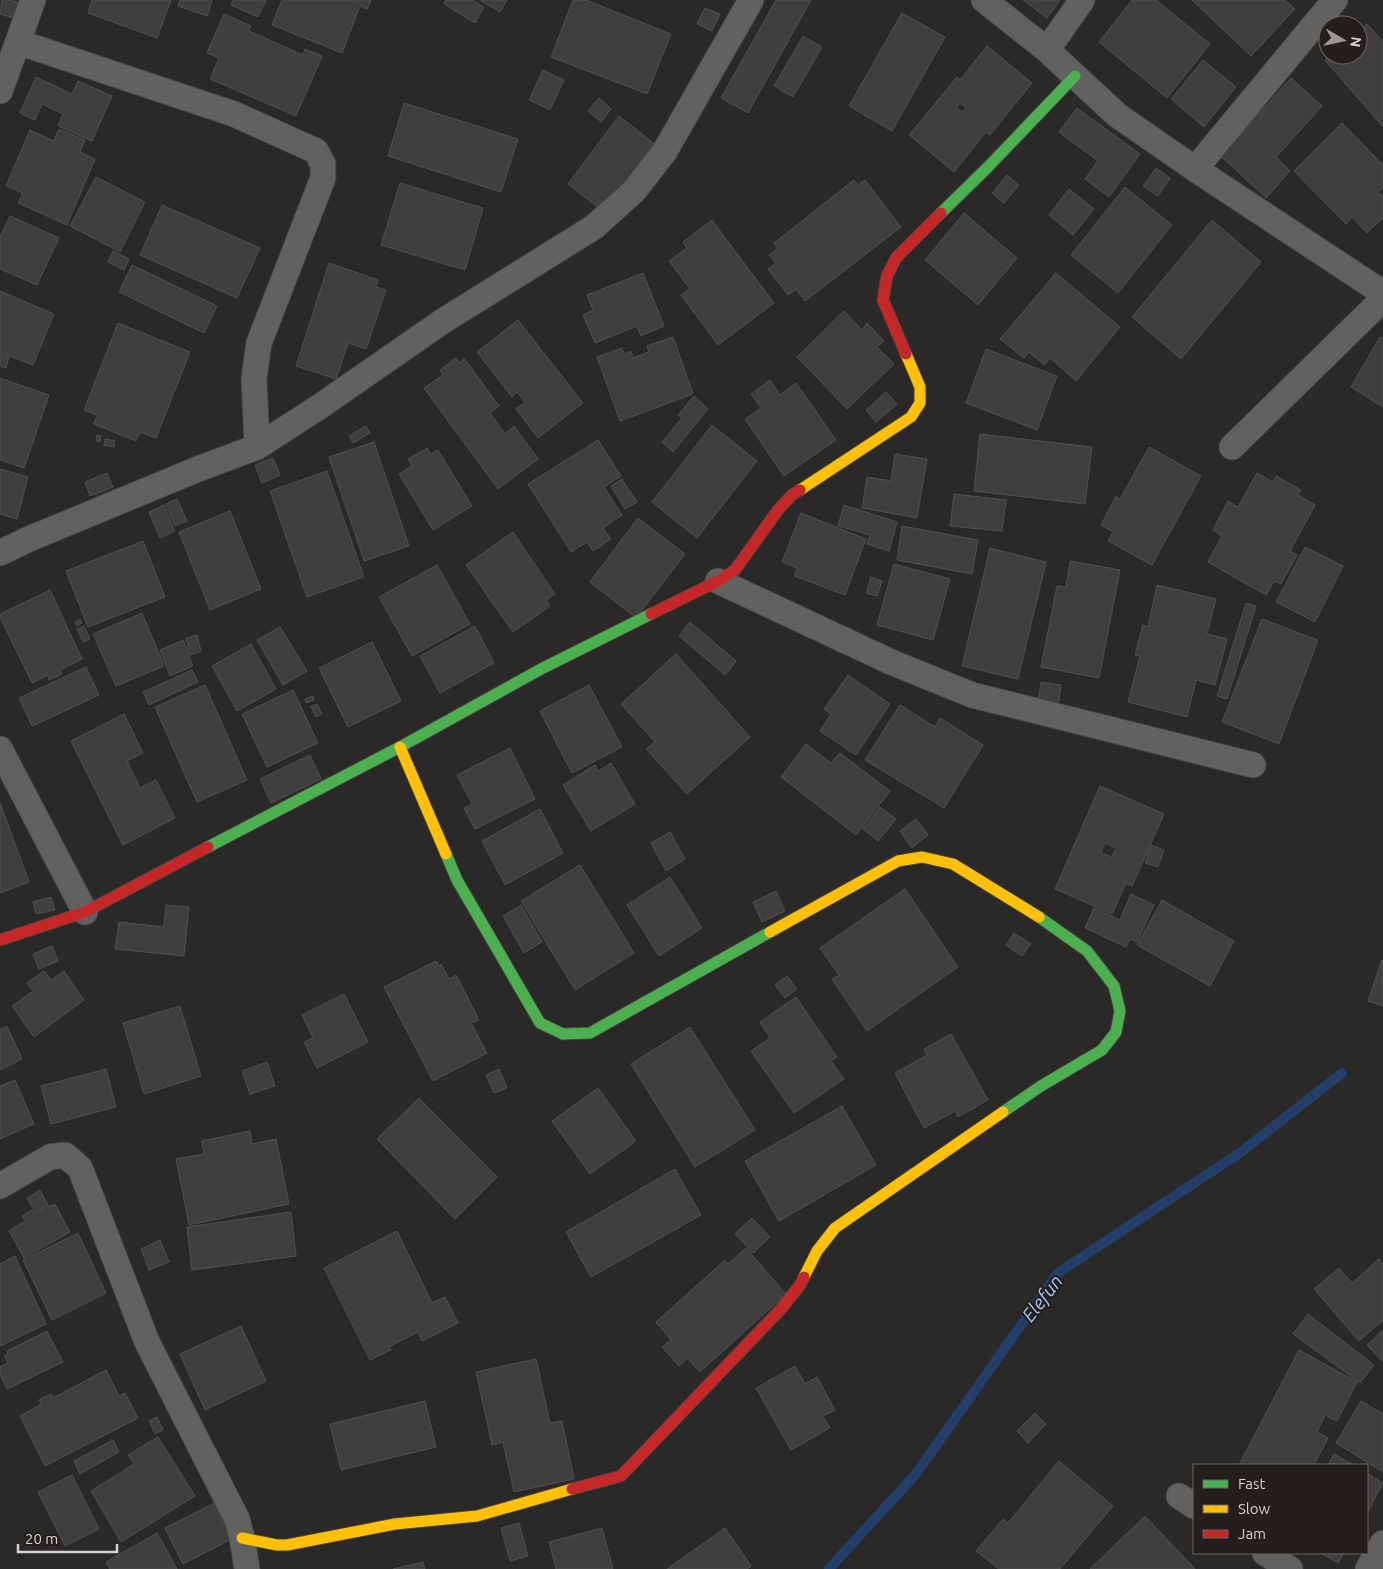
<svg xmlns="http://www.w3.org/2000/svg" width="1383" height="1569" viewBox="0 0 1383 1569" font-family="Ubuntu,sans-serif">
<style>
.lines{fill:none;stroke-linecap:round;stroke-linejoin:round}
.stream{stroke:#233e68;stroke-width:10}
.building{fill:#403e3e;stroke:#52504f;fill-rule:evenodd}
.street-casing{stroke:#454443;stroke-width:27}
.fast-casing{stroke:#454443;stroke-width:13}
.slow-casing{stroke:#454443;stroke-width:13}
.jam-casing{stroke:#454443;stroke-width:13}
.street{stroke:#62615f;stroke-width:25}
.fast{stroke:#4caf50;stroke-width:11}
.slow{stroke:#ffc107;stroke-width:11}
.jam{stroke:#c62828;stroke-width:11}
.labels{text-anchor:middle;stroke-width:4.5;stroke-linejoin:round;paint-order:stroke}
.water-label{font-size:19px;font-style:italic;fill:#aac7f4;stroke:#221f1c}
</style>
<rect width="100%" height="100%" fill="#2b2927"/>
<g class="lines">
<path class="stream" d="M829 1569 915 1475 1058 1273 1241 1152 1342 1073"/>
</g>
<path class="building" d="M2 0H11L25 5 20 20 0 14Z
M92 0H171L157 38 88 13Z
M180 0H212L207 16 178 6Z
M233 0H266L258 17 231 5Z
M282 0H371L367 9 360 6 342 53 272 25Z
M446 0H472L484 7 475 23 444 4Z
M480 0H507L500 12Z
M573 0H586L671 34 647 94 551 57Z
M776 0H811L748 113 721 98Z
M1023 0H1060L1047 18Z
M1132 0H1156L1210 44 1167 98 1099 42Z
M1192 0H1285L1295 9 1251 56Z
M705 8 720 14 712 31 697 24Z
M902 13 945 37 892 131 849 106Z
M224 14 251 26 249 31 303 55 305 49 322 56 296 116 210 79 219 58 207 53Z
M1367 24 1383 42V127L1325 60 1331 55H1358V32Z
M803 36 822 47 793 97 774 86Z
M987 46 1032 83 990 135 986 132 954 172 909 135 957 77 960 80ZM959 103 966 107 963 112 956 108Z
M1203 60 1236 87 1204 127 1171 99Z
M543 70 564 80 550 110 529 100Z
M36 77 72 94 78 81 112 96 92 141 58 126 63 114 42 104 35 120 20 113Z
M1291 78 1322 106 1276 157 1290 171 1266 198 1221 156Z
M599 98 611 109 601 122 588 111Z
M404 103 518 139 501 192 388 156Z
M1077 108 1140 154 1109 197 1085 179 1098 161 1059 132Z
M619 116 656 145 604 212 568 184Z
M1342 123 1383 165V186L1378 192 1383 197V217L1367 233 1352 217 1346 224 1294 171Z
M59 129 85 140 80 152 95 159 67 225 18 203 23 193 6 186 30 130 54 141Z
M1156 168 1170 178 1158 196 1143 186Z
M1007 175 1019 185 1004 203 992 193Z
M96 177 145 202 120 252 70 226Z
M854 180 858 185 865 180 901 227 805 301 796 289 788 295 768 269 776 263 769 255 778 248 774 243Z
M400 183 483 208 465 270 381 245Z
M1125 187 1172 225 1118 293 1071 255Z
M1069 189 1094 209 1073 235 1049 215Z
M162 205 260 248 237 298 140 255Z
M964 213 1017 258 978 305 925 260Z
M10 216 59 238 37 285 0 269V237Z
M712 220 774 303 718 345 681 295 690 289 669 261 687 248 683 242Z
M1212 220 1261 262 1181 359 1132 317Z
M113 251 129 259 124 270 108 262Z
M329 263 378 280 376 287 386 290 366 349 348 343 336 379 296 366Z
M132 265 217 306 204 333 119 292Z
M643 273 664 326 641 336 637 326 595 343 583 315 593 310 587 295Z
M1056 273 1120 327 1076 381 1050 358 1044 365 1029 352 1024 358 1000 339Z
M0 291 54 314 33 365 0 352Z
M844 311 862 330 867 323 884 341 877 347 894 364 847 409 797 357Z
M518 320 583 403 538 438 516 409 525 402 517 392 512 397 477 352Z
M118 323 190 352 156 438 140 432 136 441 94 424 97 415 84 410Z
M673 337 693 394 620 421 597 357 622 348 624 354 631 351 633 358 649 352 647 346Z
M1380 337 1383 339V407L1351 387Z
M986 349 1057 376 1037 430 966 403Z
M0 354 9 357 6 368 0 366Z
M456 358 459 363 464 358 499 406 490 413 505 434 514 426 538 459 498 489 424 388 443 375 440 370Z
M0 378 49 395 24 468 0 460Z
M770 380 780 395 796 383 836 440 784 476 745 419 761 408 751 394Z
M886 392 897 404 876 422 866 410Z
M694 396 708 409 673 452 662 442 682 418 678 415Z
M712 425 757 461 697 538 652 502Z
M366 426 370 433 353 443 349 436Z
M980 434 1092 447 1085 504 974 491Z
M97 435 101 436 100 442 96 441Z
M105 439 115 441 114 447 104 445Z
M598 440 621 476 604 487 622 515 603 528 611 539 593 551 587 542 571 552 528 484Z
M374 442 409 546 364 561 329 457Z
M1149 447 1201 476 1152 565 1108 541 1113 532 1101 525 1116 496 1120 499Z
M427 448 431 454 438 450 472 506 433 530 399 474 412 466 408 459Z
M895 454 927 459 917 518 862 508 867 477 891 481Z
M273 458 280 475 262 483 255 465Z
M0 469 28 477 17 519 0 514Z
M327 471 364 577 307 597 270 491Z
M107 473 113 487 90 496 85 482Z
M1257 473 1273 482 1276 476 1301 490 1298 495 1315 505 1290 551 1297 555 1281 584 1274 581 1266 595 1208 562 1222 536 1213 530 1228 501 1238 507Z
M622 479 637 502 625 509 611 486Z
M954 494 1006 500 1002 531 950 526Z
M177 499 187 521 175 526 166 504Z
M164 505 175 531 160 538 149 512Z
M844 505 897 522 889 551 867 544 870 535 838 526Z
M230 511 261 589 210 610 179 532Z
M801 513 866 539 845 595 794 576 797 568 782 562Z
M638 518 685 554 636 618 590 582Z
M902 526 978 540 972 574 897 560Z
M513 532 555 594 546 600 550 606 513 632 466 565Z
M143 541 165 597 88 627 66 571Z
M1305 547 1343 566 1315 622 1276 602Z
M990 548 1046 562 1018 679 962 666Z
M1070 561 1120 570 1099 678 1041 667 1057 586 1066 587Z
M894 564 950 579 933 640 877 625Z
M437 565 470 624 412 656 379 597Z
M871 577 882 581 877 596 866 593Z
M1157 585 1216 599 1207 634 1227 639 1215 685 1196 680 1187 717 1128 702 1140 656 1135 655 1143 625 1148 627Z
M50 590 82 659 60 670 62 674 49 680 48 675 32 683 0 617V614Z
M1246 603 1256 606 1227 699 1217 696Z
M142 613 164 666 116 686 93 634Z
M80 619 82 623 77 626 75 622Z
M1262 619 1318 640 1279 744 1222 722Z
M690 622 736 661 725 675 679 636Z
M84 626 90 639 83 642 77 629Z
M475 626 494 663 440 693 420 656Z
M280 627 307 671 283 685 257 640Z
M197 635 201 651 190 655 186 638Z
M183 640 193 666 170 676 160 650Z
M372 642 401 701 348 727 319 668Z
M251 644 276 689 237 711 212 666Z
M676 654 750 737 687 794 646 749 655 742 621 704Z
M86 667 99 695 32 726 19 698Z
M192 670 198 682 149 705 143 692Z
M848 675 890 704 856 755 820 731 831 714 824 709Z
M1041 682 1061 685 1058 707 1038 704Z
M205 685 247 780 197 802 155 707Z
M589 685 622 747 572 773 540 711Z
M293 690 318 743 267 767 242 714Z
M313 696 314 700 306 703 305 699Z
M317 704 322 714 316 717 311 706Z
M900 705 935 727 940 718 983 745 944 808 865 760Z
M124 714 143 753 127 761 140 788 156 780 175 818 123 845 71 741Z
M806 744 831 763 840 753 890 791 856 835 781 777Z
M510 748 535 799 475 829 464 808 472 804 457 775Z
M310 755 321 779 271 803 260 779Z
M611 763 635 804 591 831 563 785 595 765 598 771Z
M1100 786 1164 814 1132 886 1126 883 1112 914 1055 889ZM1105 843 1116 848 1112 857 1101 853Z
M0 803 29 882 0 893Z
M880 807 896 819 878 841 863 829Z
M540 809 563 853 505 885 482 841Z
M916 819 928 835 912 848 900 831Z
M670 832 685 859 666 871 651 843Z
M1151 845 1164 850 1158 867 1145 863Z
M580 865 634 953 575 990 521 901Z
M670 877 702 928 659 956 627 905Z
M905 889 958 967 867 1031 832 979 839 975 820 948Z
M776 891 785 911 762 922 753 902Z
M1131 894 1154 905 1137 942 1130 939 1126 947 1085 928 1094 908 1120 920Z
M51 897 55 910 36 914 33 902Z
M1162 900 1234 941 1210 986 1137 945Z
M166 905 189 907 184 956 115 949 119 922 164 927Z
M521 905 542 942 524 953 503 916Z
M1014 933 1031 944 1022 956 1006 945Z
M52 946 58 961 39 969 33 954Z
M1382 960 1383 961V1006L1368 1001Z
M436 961 439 966 441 964 449 979 456 975 479 1020 471 1023 487 1053 433 1081 384 987Z
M44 971 51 980 64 971 84 1000 34 1037 12 1006 33 991 27 983Z
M787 976 797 989 785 998 775 985Z
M344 994 368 1042 317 1068 304 1042 313 1038 302 1015Z
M796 997 837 1057 831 1061 844 1079 794 1113 751 1051 770 1038 760 1022Z
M180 1006 201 1076 144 1094 123 1023Z
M7 1026 22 1059 0 1070V1029Z
M690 1027 755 1130 695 1167 631 1064Z
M951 1034 988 1100 958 1117 955 1111 924 1128 895 1073 927 1055 924 1049Z
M267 1062 275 1086 250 1094 242 1071Z
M106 1069 116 1107 51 1124 41 1086Z
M499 1069 507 1088 494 1093 486 1075Z
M15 1080 34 1124 0 1139V1086Z
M598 1088 636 1141 590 1174 552 1121Z
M419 1098 497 1177 455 1219 377 1139Z
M842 1106 876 1165 779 1221 745 1161Z
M250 1131 252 1144 276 1139 289 1204 189 1225 176 1159 204 1154 202 1141Z
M675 1169 701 1215 591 1277 566 1232Z
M40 1190 48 1205 35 1212 27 1198Z
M55 1204 70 1232 24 1258 9 1231 25 1221 22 1216 32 1210 34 1214 51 1205 52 1206Z
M291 1212 296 1256 192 1270 187 1227Z
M752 1218 770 1237 753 1253 735 1234Z
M397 1231 432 1303 445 1297 458 1323 422 1341 418 1332 389 1347 391 1350 370 1360 324 1268Z
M78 1233 106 1293 52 1320 23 1260Z
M160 1240 169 1262 149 1270 141 1249Z
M746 1248 786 1294 700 1372 687 1358 679 1366 662 1347 671 1340 656 1322 725 1260 728 1264Z
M15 1256 46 1324 0 1346V1264Z
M1379 1259 1383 1264V1320L1359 1341 1314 1289 1339 1268 1352 1283Z
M1308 1314 1374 1365 1360 1383 1293 1334Z
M241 1326 266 1381 205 1410 180 1354Z
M1383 1330V1362L1367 1345Z
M47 1331 63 1362 7 1389 0 1374V1367L8 1363 4 1356 8 1354 7 1351Z
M1299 1350 1357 1382 1337 1421 1325 1415 1317 1432 1328 1438 1314 1465H1239Z
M536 1359 550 1423 562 1421 574 1479 514 1492 503 1442 492 1445 476 1372Z
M795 1366 805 1384 817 1377 835 1410 823 1416 830 1428 791 1450 756 1388Z
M106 1370 119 1396 125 1393 138 1418 45 1466 20 1416 41 1404 39 1400 51 1394 53 1398Z
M425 1401 436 1447 341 1470 330 1424Z
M1361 1401 1383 1414V1472L1336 1443Z
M1035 1413 1046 1424 1028 1443 1017 1431Z
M157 1417 163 1430 155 1434 149 1421Z
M158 1437 195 1496 121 1542 91 1491 134 1464 128 1455Z
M113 1440 119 1452 80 1474 74 1461Z
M1334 1454 1353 1465H1328Z
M1059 1461 1113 1506 1060 1569H999L976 1551 1003 1519 1008 1523Z
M1367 1473 1383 1483 1367 1513Z
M72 1475 99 1529 65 1546 38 1492Z
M214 1503 232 1539 183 1564 165 1528Z
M1145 1516 1195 1569H1090Z
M519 1523 528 1556 510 1561 501 1528Z
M602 1528 613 1569H556L549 1542Z
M725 1528 751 1566 747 1569H667Z
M157 1533 177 1569H110L106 1562Z
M1320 1553H1344L1338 1563Z
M423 1562 425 1569H393Z"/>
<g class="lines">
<g class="street-casing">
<path id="street" d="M984 0 1047 50 1117 115 1195 169 1383 293
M18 42 234 114 316 151 323 164V178L259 343 254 378 257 447
M1047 50 1082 0
M0 91 33 0
M1195 169 1335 0
M1232 447 1383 299
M0 553 29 539 198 469 257 447 319 407 443 321 594 227 634 191 665 151 751 0
M718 581 891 662 972 695 1253 765
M0 749 85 912
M0 1186 50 1157 65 1155 80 1168 147 1342 237 1519 242 1538 247 1569
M1179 1496 1194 1506
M1265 1553 1290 1569
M1368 1569 1383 1543"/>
</g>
<g class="fast-casing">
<path id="fast" d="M941 213 988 167 1075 76
M208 847 400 747 543 668 651 614
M446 854 457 880 540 1023 563 1034 590 1033 770 932
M1003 1112 1041 1086 1102 1050 1116 1032 1120 1011 1114 986 1087 951 1039 917"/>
</g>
<g class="slow-casing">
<path id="slow" d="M800 490 911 417 920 403V387L906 354
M400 747 446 854
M770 932 898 861 922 857 953 864 1039 917
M804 1277 817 1251 835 1228 1003 1112
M242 1538 277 1545H287L395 1524 477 1516 572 1489"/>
</g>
<g class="jam-casing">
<path id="jam" d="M906 354 883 300 887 276 896 258 941 213
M651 614 718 581 735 570 778 510 792 495 800 490
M0 940 85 912 208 847
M572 1489 621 1476 781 1309 800 1285 804 1277"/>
</g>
<use href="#street" class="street"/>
<use href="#fast" class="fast"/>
<use href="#slow" class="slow"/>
<use href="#jam" class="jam"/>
</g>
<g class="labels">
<g class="water-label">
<text transform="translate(1042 1298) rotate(-52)" y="7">Elefun</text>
</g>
</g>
<rect x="1193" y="1464" width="175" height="90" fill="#221f1c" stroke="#6a6764"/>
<rect x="1203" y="1480" width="25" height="8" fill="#4caf50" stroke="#6a6764"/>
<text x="1238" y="1489" font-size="15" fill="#d5d3d1">Fast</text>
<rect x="1203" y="1505" width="25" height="8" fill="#ffc107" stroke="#6a6764"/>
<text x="1238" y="1514" font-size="15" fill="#d5d3d1">Slow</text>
<rect x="1203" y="1530" width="25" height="8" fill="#c62828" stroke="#6a6764"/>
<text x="1238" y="1539" font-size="15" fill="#d5d3d1">Jam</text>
<g transform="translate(1343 40) rotate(99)"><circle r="24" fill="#221f1c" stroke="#6a6764"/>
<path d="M0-4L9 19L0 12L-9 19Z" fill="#9a9896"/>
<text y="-8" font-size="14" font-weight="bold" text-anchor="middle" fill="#d5d3d1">N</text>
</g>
<path d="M18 1544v8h99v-8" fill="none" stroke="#d5d3d1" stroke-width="2.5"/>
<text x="25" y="1544" font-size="15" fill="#d5d3d1" stroke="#221f1c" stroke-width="4" paint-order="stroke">20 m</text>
</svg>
